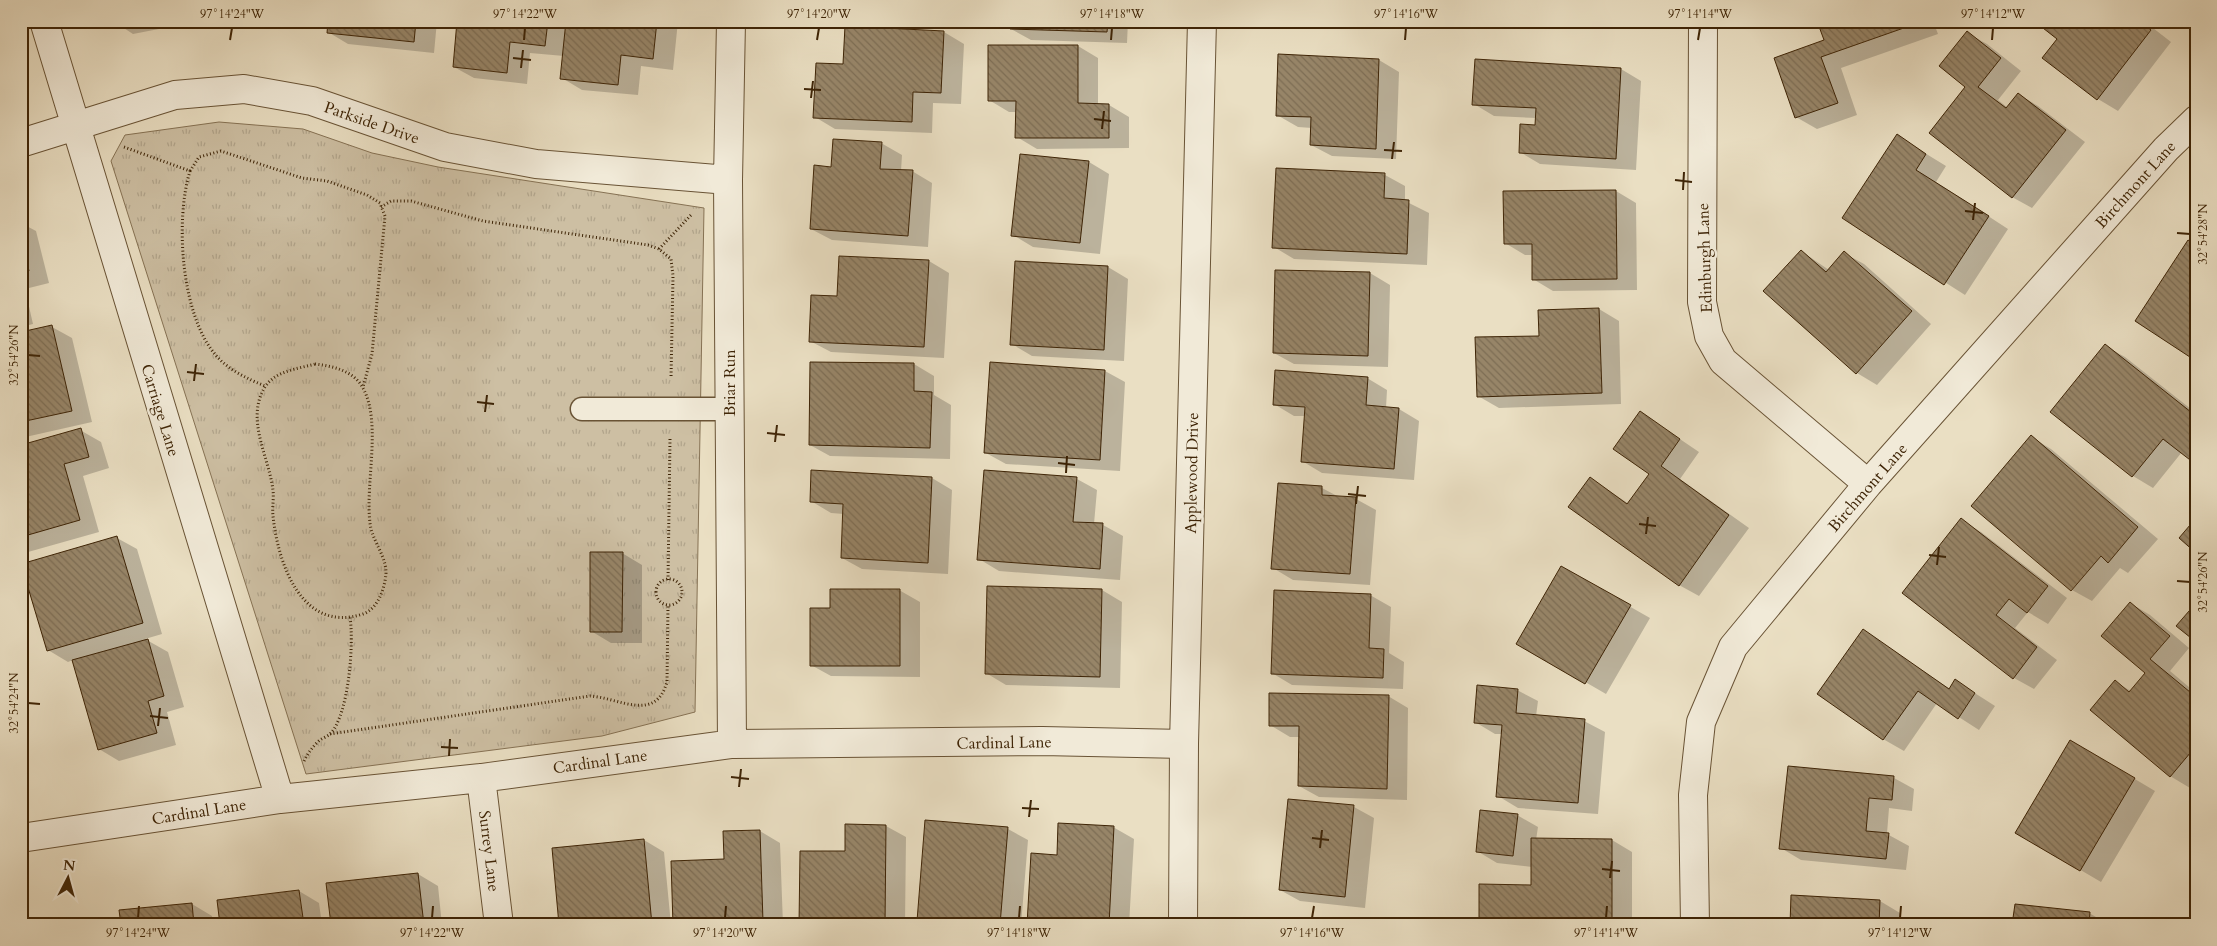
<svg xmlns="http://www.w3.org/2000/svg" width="2217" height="946" viewBox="0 0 2217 946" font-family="Cardo,serif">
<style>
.park{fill:url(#park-tufts);stroke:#867254}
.shadow{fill:#0003}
.building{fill:url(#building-back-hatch);stroke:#3e2406}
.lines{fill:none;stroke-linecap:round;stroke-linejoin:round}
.lane-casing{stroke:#695335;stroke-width:25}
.street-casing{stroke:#695335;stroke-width:30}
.path{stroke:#3e2406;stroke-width:3;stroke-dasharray:1 2.5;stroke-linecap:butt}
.lane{stroke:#f1ead8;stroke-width:22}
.street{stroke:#f1ead8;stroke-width:28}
.ticks{fill:none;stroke:#3e2406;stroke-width:2}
.labels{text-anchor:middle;stroke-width:5;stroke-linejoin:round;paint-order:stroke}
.street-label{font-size:16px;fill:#3e2406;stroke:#f1ead8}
.neatline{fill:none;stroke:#3e2406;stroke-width:2}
.ticks-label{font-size:12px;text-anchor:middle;fill:#3e2406}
</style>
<defs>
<pattern id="park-tufts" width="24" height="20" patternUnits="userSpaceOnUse" patternTransform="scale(1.25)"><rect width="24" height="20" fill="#cdbfa3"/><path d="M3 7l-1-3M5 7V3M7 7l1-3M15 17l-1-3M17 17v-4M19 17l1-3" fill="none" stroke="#b1a48b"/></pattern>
<pattern id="building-back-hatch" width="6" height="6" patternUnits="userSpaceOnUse" patternTransform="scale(1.25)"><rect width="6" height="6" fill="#978568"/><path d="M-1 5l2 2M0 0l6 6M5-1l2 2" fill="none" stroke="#7d6d54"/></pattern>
</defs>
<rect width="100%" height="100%" fill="#eadfc3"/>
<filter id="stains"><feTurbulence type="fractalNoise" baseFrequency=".004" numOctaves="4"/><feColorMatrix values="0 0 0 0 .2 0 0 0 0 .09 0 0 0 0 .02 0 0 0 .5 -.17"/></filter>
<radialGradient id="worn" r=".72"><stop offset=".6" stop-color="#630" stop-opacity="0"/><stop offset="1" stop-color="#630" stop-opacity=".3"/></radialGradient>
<path class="park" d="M219 122 303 129 372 153 438 167 704 208 695 712 602 736 306 774 111 161 125 135Z"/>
<path class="shadow" d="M113 21H163L164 28 133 34Z
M329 21H437L434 53 348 44 328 32Z
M459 21H678L673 70 641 66 638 95 582 90 562 78 564 56 530 53 527 84 474 78 454 67Z
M850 21H947V28Z
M1011 21H1128L1127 43 1031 40 1011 29Z
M1818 21H1933L1938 34 1841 68 1857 115 1817 129 1796 117 1825 40Z
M2036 21H2144L2171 42 2118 111 2098 99 2044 58 2059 39Z
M944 32 964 44 961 104 933 103 932 133 835 129 815 117 844 66Z
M1967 33 1987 44 2021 71 1998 100 2008 108 2018 94 2038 106 2085 142 2032 208 2012 197 1966 87Z
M1078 46 1098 58V105H1109L1129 117V148L1037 149 1017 137V112H1009L989 100Z
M1280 56 1379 60 1399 72 1396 159 1332 156 1311 145 1312 128 1298 127 1277 115Z
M1621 69 1641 81 1636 170 1540 164 1520 152 1536 126V118L1494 116 1474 104Z
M1897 136 1946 166 1936 182 2008 229 1965 295 1844 218Z
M881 143 902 155 901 171H912L932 183 928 247 832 240 811 229 832 168Z
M1089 162 1109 174 1100 254 1033 247 1013 235Z
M1385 175 1405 186V201L1429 213 1427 265 1294 259 1274 247Z
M1616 191 1636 203 1637 290 1553 291 1533 279V255H1525L1505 243Z
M21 223 36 231 49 283 25 289 33 324 21 327Z
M1801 251 1829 270 1844 253 1864 264 1931 324 1877 385 1857 373Z
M929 261 949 273 944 358 831 352 810 341 838 298Z
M1108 267 1128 279 1124 361 1032 356 1012 344Z
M1370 273 1390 285 1388 367 1294 364 1274 353Z
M1599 309 1619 321 1621 404 1499 408 1478 396 1541 337Z
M52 327 72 338 92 422 21 438V334Z
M2105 346 2125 357 2196 413V462L2182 452 2153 488 2133 476 2052 412Z
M914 364 934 376V395L951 405 950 459 830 456 810 445Z
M1105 371 1125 382 1120 471 1006 464 986 453Z
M1367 378 1387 390 1386 408 1399 409 1419 421 1414 480 1322 473 1302 461 1305 416H1294L1274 404Z
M1640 412 1699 452 1680 479 1749 528 1699 596 1679 585 1590 478 1629 504 1651 474Z
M80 430 101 442 109 468 83 476 99 532 21 554V447Z
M2031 437 2051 449 2158 539 2128 573 2120 568 2092 601 2072 590Z
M932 478 952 490 948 574 862 569 842 558 844 514 831 513 811 501Z
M1077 479 1097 490 1094 524 1103 525 1123 536 1120 580 999 571 979 559Z
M1322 488 1339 497 1356 499 1376 510 1370 585 1293 580 1273 568Z
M1961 520 1981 532 2067 598 2048 624 2028 612 2015 628 2057 660 2034 689 2014 678 1904 593Z
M117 538 137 549 162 634 145 639 168 652 184 707 167 712 176 745 119 761 99 749 73 660 68 662 48 650Z
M622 553 642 565V643H611L591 631Z
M1562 568 1650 618 1606 694 1518 643Z
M899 590 920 602V677L831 676 811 665 831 609Z
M1102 590 1122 602 1120 688 1006 685 986 673Z
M1370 595 1391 607 1389 653 1404 662 1403 689 1292 685 1272 673Z
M2130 603 2150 615 2189 648 2170 671 2196 693V782L2190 788 2170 776 2115 682 2131 691 2147 673Z
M1863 631 1950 689 1956 681 1995 706 1979 730 1937 703 1904 751 1883 739Z
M1517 690 1538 701 1536 716 1584 721 1605 732 1598 814 1518 808 1498 796 1503 734H1495L1475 722Z
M1388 696 1408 708 1407 800 1319 797 1299 786 1300 737H1290L1270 725Z
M2071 741 2155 791 2101 882 2016 832Z
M1789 767 1894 778 1914 789 1912 811 1889 808 1887 834 1909 846 1906 870 1801 860 1781 848Z
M1290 800 1354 807 1374 818 1365 908 1300 901 1280 890Z
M1517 815 1538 827 1536 840H1612L1632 852V925H1484L1481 922 1532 886V867L1497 863 1477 851Z
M886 826 906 837 905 925H800L846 852Z
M1113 827 1134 839 1129 925H1028L1058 856Z
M1008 829 1028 840 1021 925H926L918 920Z
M760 831 780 843 783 925H674L725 861Z
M644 840 664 852 671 925H560Z
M418 874 438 886 442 925H332Z
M299 891 319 903 322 925H221L218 901Z
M1880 901 1900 913 1899 925H1791Z
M192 904 212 916 213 925H122Z
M2089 913 2110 925H2014Z
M1356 919 1366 925H1299Z"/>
<path class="building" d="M328 21H416L414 42 327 33Z
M457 21H548L545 46 510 42 507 73 453 67Z
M566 21H657L653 59 621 55 618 85 560 79Z
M1010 21H1108L1107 32 1010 29Z
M1817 21H1918V23L1821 57 1838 103 1795 118 1774 58 1824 40Z
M2034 21H2140L2151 30 2097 100 2042 58 2057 39Z
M845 26 944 31 941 93 913 92 912 122 813 118 816 63 843 64Z
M1967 31 2001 58 1978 87 2006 108 2018 93 2066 130 2012 198 1929 133 1965 87 1939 66Z
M988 45H1078V103L1109 104V138H1015L1016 101H988Z
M1278 54 1379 59 1376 149 1310 145 1311 117 1276 116Z
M1475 59 1621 68 1616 159 1519 153 1520 124 1535 125 1536 108 1472 105Z
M1897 134 1926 154 1916 170 1989 216 1944 285 1842 218Z
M833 139 882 142 880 169 913 170 908 236 810 229 814 165 831 167Z
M1020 154 1089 161 1080 243 1011 236Z
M1276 168 1385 173 1384 198 1409 200 1407 254 1272 248Z
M1616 190 1617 279 1532 280V244H1504L1503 191Z
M21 239 29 271 21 274Z
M2188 240 2196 245V361L2135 321Z
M1801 250 1826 272 1844 251 1912 311 1856 374 1763 291Z
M839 256 929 260 924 347 809 342 811 295 837 296Z
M1015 261 1108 266 1104 350 1010 345Z
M1275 270 1370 272 1368 356 1273 353Z
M1599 308 1602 393 1477 397 1475 337 1539 336 1538 310Z
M52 325 72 411 21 422V332Z
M2105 344 2196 416 2194 463 2163 439 2132 477 2050 412Z
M810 362 914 363V391L932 392 930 448 809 445Z
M990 362 1105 370 1100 460 984 453Z
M1275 370 1368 377 1366 405 1399 408 1394 469 1301 462 1305 407 1273 405Z
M1640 411 1680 439 1661 466 1729 515 1679 586 1568 507 1590 477 1627 504 1649 474 1613 449Z
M81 428 89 457 64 464 80 520 21 537V445Z
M2031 435 2138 527 2108 563 2101 556 2071 591 1971 506Z
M811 470 932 477 928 563 841 558 843 504 810 502Z
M984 470 1077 477 1073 522 1103 523 1100 569 977 560Z
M1278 483 1322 486V495L1356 497 1350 574 1271 569Z
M1961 518 2048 586 2027 613 2009 599 1996 615 2037 647 2013 679 1902 593Z
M2196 518V553L2179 538Z
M117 536 143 623 47 651 21 564Z
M590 552H623L622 632H590Z
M1561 566 1631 605 1585 684 1516 644Z
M987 586 1102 589 1100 677 985 674Z
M830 589H900V666H810V608H830Z
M1274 590 1371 594 1369 648 1384 649 1383 678 1271 674Z
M2130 602 2170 636 2150 659 2196 697V746L2170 777 2090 710 2115 680 2129 692 2145 673 2101 636Z
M2196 603V642L2176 626Z
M1863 629 1949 689 1955 679 1975 693 1958 719 1918 691 1883 740 1817 694Z
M148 639 164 696 148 701 157 733 98 750 72 660Z
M1477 685 1518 689 1516 713 1585 719 1578 803 1496 797 1502 725 1474 723Z
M1269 693 1389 695 1387 789 1298 786 1299 726H1269Z
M2070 740 2135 778 2080 871 2015 833Z
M1788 766 1894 776 1892 800 1869 798 1866 831 1889 833 1886 859 1779 849Z
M1288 799 1354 805 1345 897 1279 890Z
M1480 810 1518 814 1513 856 1476 852Z
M925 820 1008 827 1000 925 917 921Z
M1058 823 1114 826 1109 925H1027L1031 853 1057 855Z
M845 824 886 825 885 925H799L800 851H845Z
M760 830 763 922 673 925 671 861 724 859 723 831Z
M1531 838 1612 839V923H1479V884L1531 885Z
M644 839 652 925H559L552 848Z
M418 873 424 925H331L326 883Z
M299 890 304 925H220L217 900Z
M1791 895 1880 900 1879 925H1790Z
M192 903 194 925H121L119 910Z
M2015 904 2090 912 2089 925H2012Z
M1356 918V925H1298L1297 920Z"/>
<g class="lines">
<g class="lane-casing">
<path id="lane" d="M582 409H729"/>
</g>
<g class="street-casing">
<path id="street" d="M44 21 280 799
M731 21 728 180 732 744
M1703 21 1702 302 1709 336 1723 361 1868 484
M21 143 175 95 244 89 312 101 445 147 536 164 728 180
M481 778 499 925
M21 838 280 799 481 778 732 744 1042 741 1184 744
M1183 925 1184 744 1202 21
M1695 925 1693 795 1701 722 1733 647 1868 484 2166 149 2196 120"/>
</g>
<path class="path" d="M124 147 190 171C175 220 181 312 214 353 226 369 248 379 265 386
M190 171 199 157 221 151 302 178 327 181 367 195 380 203 385 216 372 354 363 387
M381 207 391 201H411L483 221 648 245 659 249 671 259 673 276 671 378
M659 249 691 215
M315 364C333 366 354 371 363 388 382 423 365 483 370 523 372 541 386 555 386 573 385 588 378 609 363 614 302 634 278 564 273 516 272 508 274 499 273 490 269 457 245 419 265 387 275 371 297 369 315 364Z
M656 592a13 13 0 1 1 26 0a13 13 0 1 1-26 0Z
M668 580 670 439
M330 734 590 696C620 698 655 723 667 682L668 605
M304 761C308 753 313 746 320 740 323 738 328 736 330 734 349 715 354 643 350 617"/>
<use href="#lane" class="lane"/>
<use href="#street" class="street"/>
</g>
<path class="ticks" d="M230 40 232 28M524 40 525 28M817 40 819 28M1111 40 1112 28M1405 40 1406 28M1698 40 1700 28M1992 40 1993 28M513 58 531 60M521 68 523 50M804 89 821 90M811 98 813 81M1094 119 1111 121M1102 129 1104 111M1384 150 1402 151M1392 159 1394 142M1675 180 1692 182M1683 190 1684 172M1965 211 1983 213M1973 220 1975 203M2177 233 2190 234M28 355 40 356M187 372 204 374M194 381 196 364M477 402 494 404M485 412 487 395M767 433 785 435M775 442 777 425M1058 463 1075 465M1066 473 1067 456M1348 494 1366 496M1356 504 1358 486M1639 524 1656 526M1646 534 1648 517M1929 555 1946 557M1937 565 1939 547M2177 581 2190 582M28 703 40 704M150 716 168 718M158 726 160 708M441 747 458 748M449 756 450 739M731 777 749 779M739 787 741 769M1022 808 1039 809M1029 817 1031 800M1312 838 1329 840M1320 848 1322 830M1602 869 1620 871M1610 878 1612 861M138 918 139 906M432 918 433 906M725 918 726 906M1019 918 1020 906M1312 918 1314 906M1606 918 1607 906M1900 918 1901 906"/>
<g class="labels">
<g class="street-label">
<text transform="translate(372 122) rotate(19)" y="6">Parkside Drive</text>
<text transform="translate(2135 184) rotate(-48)" y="6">Birchmont Lane</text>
<text transform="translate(1704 258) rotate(-92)" y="6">Edinburgh Lane</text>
<text transform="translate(729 383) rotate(-90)" y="6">Briar Run</text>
<text transform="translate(161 410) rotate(73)" y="6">Carriage Lane</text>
<text transform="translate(1191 473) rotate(-89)" y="6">Applewood Drive</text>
<text transform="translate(1867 487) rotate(-49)" y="6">Birchmont Lane</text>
<text transform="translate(1004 742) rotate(-1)" y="6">Cardinal Lane</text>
<text transform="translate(600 761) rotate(-8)" y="6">Cardinal Lane</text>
<text transform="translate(199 811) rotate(-9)" y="6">Cardinal Lane</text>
<text transform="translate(490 851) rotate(83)" y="6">Surrey Lane</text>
</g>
</g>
<rect width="2217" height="946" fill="none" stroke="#eadfc3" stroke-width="55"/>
<g transform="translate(68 878) rotate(6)" stroke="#f1ead8" stroke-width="4" paint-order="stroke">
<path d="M0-4L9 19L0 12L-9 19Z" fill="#3e2406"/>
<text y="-8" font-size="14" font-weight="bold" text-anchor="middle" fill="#3e2406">N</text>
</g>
<rect x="28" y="28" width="2162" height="890" class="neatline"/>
<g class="ticks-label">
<text x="232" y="18">97°14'24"W</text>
<text x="525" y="18">97°14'22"W</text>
<text x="819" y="18">97°14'20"W</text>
<text x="1112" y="18">97°14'18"W</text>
<text x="1406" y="18">97°14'16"W</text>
<text x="1700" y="18">97°14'14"W</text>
<text x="1993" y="18">97°14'12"W</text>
<text transform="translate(2203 234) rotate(-90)" y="4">32°54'28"N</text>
<text transform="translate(14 355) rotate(-90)" y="4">32°54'26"N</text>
<text transform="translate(2203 582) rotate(-90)" y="4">32°54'26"N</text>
<text transform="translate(14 703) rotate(-90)" y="4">32°54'24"N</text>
<text x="138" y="937">97°14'24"W</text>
<text x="432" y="937">97°14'22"W</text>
<text x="725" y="937">97°14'20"W</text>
<text x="1019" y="937">97°14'18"W</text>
<text x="1312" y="937">97°14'16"W</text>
<text x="1606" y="937">97°14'14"W</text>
<text x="1900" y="937">97°14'12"W</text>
</g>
<rect width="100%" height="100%" filter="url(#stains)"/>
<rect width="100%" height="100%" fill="url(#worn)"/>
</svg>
